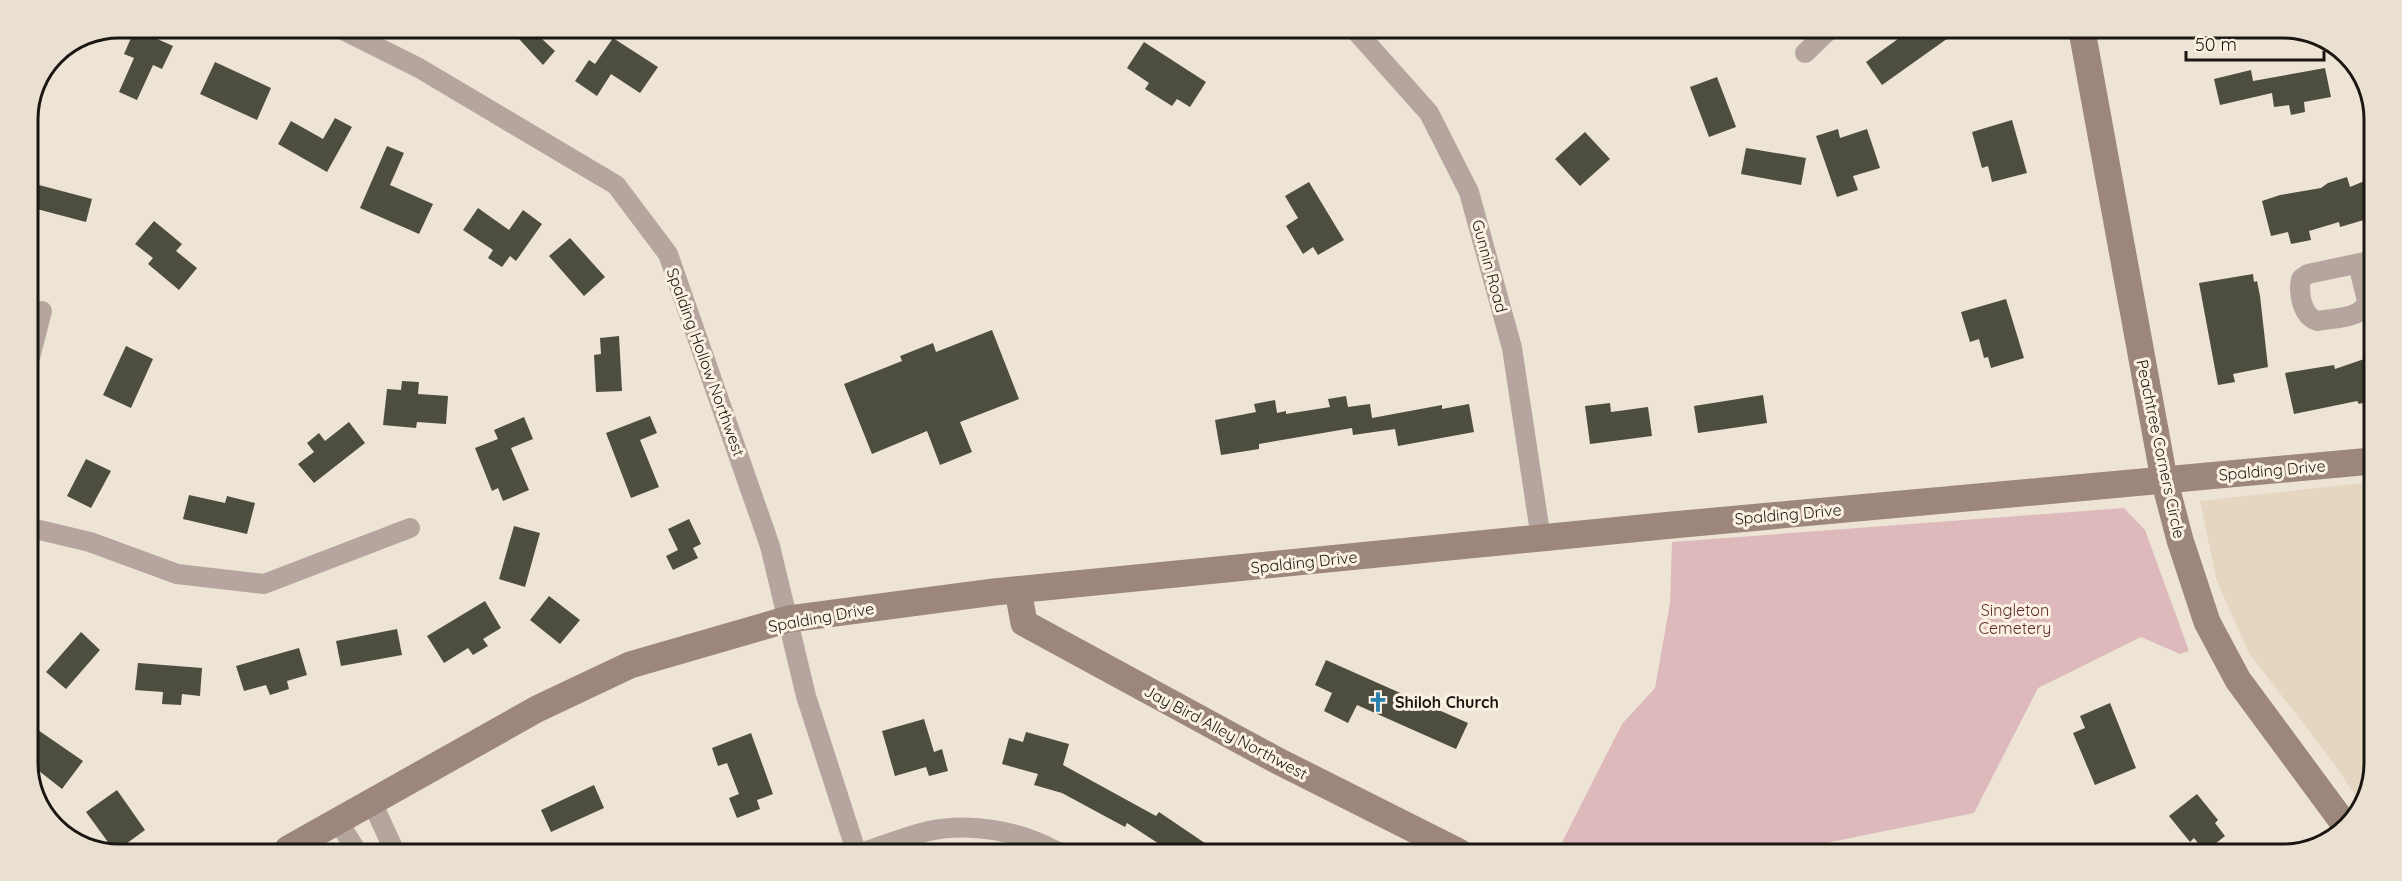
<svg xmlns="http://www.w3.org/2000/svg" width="2402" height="881" viewBox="0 0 2402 881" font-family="Quicksand,sans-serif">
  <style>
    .built { fill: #e5d6c2 }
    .green { fill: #deb9bb }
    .building { fill: #4d4d40 }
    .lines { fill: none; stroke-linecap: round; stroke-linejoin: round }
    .street { stroke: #b5a59e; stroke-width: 20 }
    .secondary { stroke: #9d867c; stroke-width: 27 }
    .labels { text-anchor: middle; stroke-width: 6; stroke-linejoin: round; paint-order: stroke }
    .street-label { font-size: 16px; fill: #1a1712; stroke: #fbf1e2 }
    .park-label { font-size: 16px; fill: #5f2b32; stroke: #fbf1e2 }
    .poi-label { font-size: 16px; font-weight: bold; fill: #1a1712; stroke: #fbf1e2; text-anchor: start }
    .rim { fill: none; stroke: #1a1712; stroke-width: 3 }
  </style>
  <rect width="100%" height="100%" fill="#ede4d5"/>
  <!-- built -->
  <polygon class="built" points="2372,482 2370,792 2361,804 2335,765 2249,653 2217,582 2200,501"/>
  <!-- green -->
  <polygon class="green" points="2124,508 2145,530 2189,651 2180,654 2141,637 2038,688 1974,813 1816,845 1811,853 1557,852 1622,724 1655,688 1670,603 1672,542"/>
  <!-- building -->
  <g class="building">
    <polygon points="509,28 553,28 542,39 555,51 543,65"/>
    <polygon points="135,29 173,46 162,69 153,65 137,100 119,92 134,58 124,54"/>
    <polygon points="1909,31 1958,31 1882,85 1866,62"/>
    <polygon points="613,38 658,67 640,93 611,74 597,96 575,81 589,60 595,64"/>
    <polygon points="1144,42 1206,82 1190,107 1177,99 1172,106 1145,89 1149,83 1127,68"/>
    <polygon points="215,62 271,88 257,120 200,94"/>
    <polygon points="2325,68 2331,97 2304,102 2305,112 2291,115 2289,105 2274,107 2272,93 2220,105 2214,79 2251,70 2253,81"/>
    <polygon points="1717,77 1736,127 1709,137 1690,87"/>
    <polygon points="335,118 352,127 327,172 278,144 291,121 323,139"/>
    <polygon points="2012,120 2027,173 1992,182 1988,166 1982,168 1972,132"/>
    <polygon points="1838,129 1840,138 1867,129 1880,168 1853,176 1858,190 1837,197 1816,136"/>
    <polygon points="1585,132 1610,159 1580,186 1555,159"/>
    <polygon points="387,146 404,153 390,185 433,204 419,234 360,208"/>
    <polygon points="1746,148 1806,158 1801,185 1741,174"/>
    <polygon points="2347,177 2350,187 2374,177 2374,217 2340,227 2339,222 2309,231 2311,240 2291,244 2288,232 2271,236 2262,201 2280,195 2321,188 2328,183"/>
    <polygon points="1309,182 1344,240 1318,255 1313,247 1303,254 1286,226 1298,218 1285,196"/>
    <polygon points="39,185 92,199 86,222 33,208"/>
    <polygon points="478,208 509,230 523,210 542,224 516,261 510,256 502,267 488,258 493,250 463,230"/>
    <polygon points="154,221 182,244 176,251 197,268 179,290 148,264 153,258 135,244"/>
    <polygon points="570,238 605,277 584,296 549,256"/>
    <polygon points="2253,274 2254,282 2257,281 2260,296 2268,367 2233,374 2235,382 2218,385 2199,283"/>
    <polygon points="2006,299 2024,358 1991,368 1988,357 1984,358 1979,339 1970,342 1961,312"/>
    <polygon points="992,330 1019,399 960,422 972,452 940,465 927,431 872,454 844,384 902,361 900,356 933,343 936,352"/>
    <polygon points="619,336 622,391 596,392 594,355 601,354 600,338"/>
    <polygon points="126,346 153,359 131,408 103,395"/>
    <polygon points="2373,356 2373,400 2359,404 2357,401 2294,414 2285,373 2334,365 2335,369"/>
    <polygon points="402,381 419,382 418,394 448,396 446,424 417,422 416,428 383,425 387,389 401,390"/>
    <polygon points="1763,395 1767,423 1698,433 1694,406"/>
    <polygon points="1346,396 1348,407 1370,404 1372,418 1442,405 1442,409 1469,404 1474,432 1398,446 1395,429 1353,435 1352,428 1259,444 1259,449 1221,455 1215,420 1256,412 1254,404 1275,400 1277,413 1286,411 1286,414 1330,407 1328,399"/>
    <polygon points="1610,403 1611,412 1648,407 1652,436 1590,444 1585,406"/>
    <polygon points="650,416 657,433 640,440 659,487 631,498 606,433"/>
    <polygon points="524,417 533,439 511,448 529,490 503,501 498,488 492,491 475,448 498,439 494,430"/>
    <polygon points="349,422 365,443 314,483 298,464 314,452 307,443 319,433 325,441"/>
    <polygon points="86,459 111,471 91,508 67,496"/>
    <polygon points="189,495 225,503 227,496 255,503 247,534 183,519"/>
    <polygon points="689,519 701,544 693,548 698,558 673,570 666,556 678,550 668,529"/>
    <polygon points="514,526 540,533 525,587 499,579"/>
    <polygon points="549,596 580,620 560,644 530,620"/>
    <polygon points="485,601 501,628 483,639 488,646 473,655 468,648 444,663 427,636"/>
    <polygon points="397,629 402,655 341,666 336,641"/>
    <polygon points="81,632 100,650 66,689 46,672"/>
    <polygon points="299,648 307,675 287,681 289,689 270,695 266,685 244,691 236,666"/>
    <polygon points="1326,660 1468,723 1456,749 1357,705 1348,723 1324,711 1332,693 1315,685"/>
    <polygon points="138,663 202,668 200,696 182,694 181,705 162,704 163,692 135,690"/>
    <polygon points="2110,703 2136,768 2095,785 2073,733 2085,728 2080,716"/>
    <polygon points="924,719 934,752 942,749 948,771 929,776 926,767 895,776 882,731"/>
    <polygon points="38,730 83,761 62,789 39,771 35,776 28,770 27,745"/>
    <polygon points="1026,732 1069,744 1063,765 1156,816 1159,812 1218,852 1170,851 1127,823 1125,827 1062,793 1034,785 1038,774 1002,764 1009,738 1023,742"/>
    <polygon points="751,733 773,794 757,800 760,809 737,818 729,798 739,794 727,763 718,766 712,748"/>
    <polygon points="594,785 604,808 551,832 541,810"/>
    <polygon points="117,790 145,830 119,849 113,849 86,812"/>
    <polygon points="2197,794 2218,820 2215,823 2225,836 2205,852 2194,838 2190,842 2169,816"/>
  </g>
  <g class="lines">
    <!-- street -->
    <g class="street">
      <polyline points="337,27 419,68 616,185 668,254 770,546 806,696 856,851"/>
      <polyline points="1355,30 1429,113 1469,192 1512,348 1541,539"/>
      <polyline points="1805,53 1828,31"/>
      <path d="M2358,264L2367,301C2363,319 2333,318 2318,321C2302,317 2298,293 2301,279L2308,274L2374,260"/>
      <polyline points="27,369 42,311"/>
      <polyline points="27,527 90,542 177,574 264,584 410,528"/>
      <polyline points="372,802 394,850"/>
      <polyline points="338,821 356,850"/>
      <path d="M867,851C887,844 908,836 929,831C971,822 1019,831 1056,851"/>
    </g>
    <!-- secondary -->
    <g class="secondary">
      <polyline points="2082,31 2164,479 2180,540 2207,622 2238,680 2345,825"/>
      <polyline points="1018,590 1024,623 1278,761 1459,852"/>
      <polyline points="288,849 537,709 630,665 789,619 994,592 1672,525 2372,461"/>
    </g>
  </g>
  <!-- icons -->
  <defs>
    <g id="church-bare" transform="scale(1.62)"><path d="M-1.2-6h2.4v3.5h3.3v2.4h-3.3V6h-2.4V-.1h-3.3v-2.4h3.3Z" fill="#2980af" stroke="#fbf1e2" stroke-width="2.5" paint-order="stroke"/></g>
  </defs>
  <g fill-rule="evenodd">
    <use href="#church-bare" x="1378" y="702"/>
  </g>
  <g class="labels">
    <!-- street labels -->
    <g class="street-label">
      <text transform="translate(1490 266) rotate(75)" y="6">Gunnin Road</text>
      <text transform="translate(706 362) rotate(70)" y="6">Spalding Hollow Northwest</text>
      <text transform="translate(2161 449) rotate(78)" y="6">Peachtree Corners Circle</text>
      <text transform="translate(2272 470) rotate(-5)" y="6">Spalding Drive</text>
      <text transform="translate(1788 514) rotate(-5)" y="6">Spalding Drive</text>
      <text transform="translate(1304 562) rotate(-6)" y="6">Spalding Drive</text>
      <text transform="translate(821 617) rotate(-10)" y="6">Spalding Drive</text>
      <text transform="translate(1226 732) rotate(28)" y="6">Jay Bird Alley Northwest</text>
    </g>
    <!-- park labels -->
    <g class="park-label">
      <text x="2015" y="616">Singleton<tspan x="2015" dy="18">Cemetery</tspan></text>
    </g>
    <!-- poi labels -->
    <g class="poi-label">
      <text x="1395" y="708">Shiloh Church</text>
    </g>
  </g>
  <!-- crop -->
  <path d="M0 0H2402V881H0ZM119 38H2283A81 81 0 0 1 2364 119V763A81 81 0 0 1 2283 844H119A81 81 0 0 1 38 763V119A81 81 0 0 1 119 38Z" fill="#e9e0d1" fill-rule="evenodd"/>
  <path class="rim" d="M119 38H2283A81 81 0 0 1 2364 119V763A81 81 0 0 1 2283 844H119A81 81 0 0 1 38 763V119A81 81 0 0 1 119 38Z"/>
  <!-- scale -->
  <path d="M2186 51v9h138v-9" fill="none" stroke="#1a1712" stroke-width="3"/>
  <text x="2195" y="51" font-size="18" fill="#1a1712" stroke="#fbf1e2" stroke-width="4.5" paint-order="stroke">50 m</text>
</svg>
